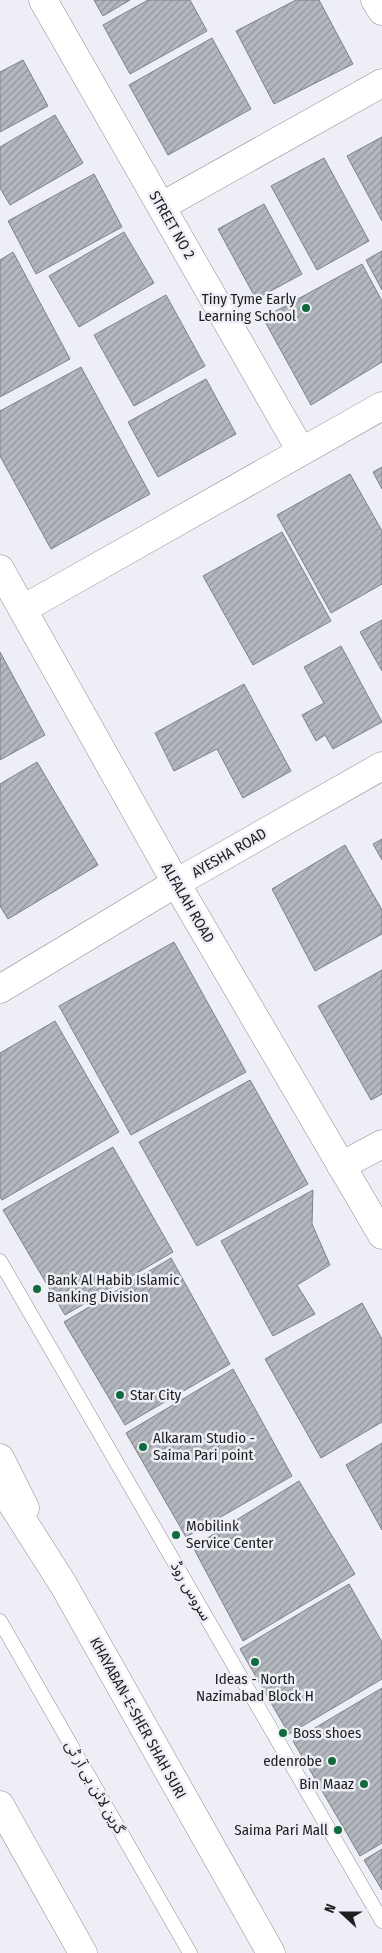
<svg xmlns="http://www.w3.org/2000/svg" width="382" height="1953" viewBox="0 0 382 1953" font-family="'Fira Sans Condensed','Noto Sans Arabic',sans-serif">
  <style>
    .building { fill: url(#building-hatch); stroke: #7e8288 }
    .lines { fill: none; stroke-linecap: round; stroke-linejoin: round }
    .service-casing { stroke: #8d8e94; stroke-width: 15 }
    .minor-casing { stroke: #8d8e94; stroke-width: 29 }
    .tertiary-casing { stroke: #8d8e94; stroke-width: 29 }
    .secondary-casing { stroke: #8d8e94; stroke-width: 29 }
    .primary-casing { stroke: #8d8e94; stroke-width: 29 }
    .service { stroke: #fff; stroke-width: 14 }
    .minor { stroke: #fff; stroke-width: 28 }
    .tertiary { stroke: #fff; stroke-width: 28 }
    .secondary { stroke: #fff; stroke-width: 28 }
    .primary { stroke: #fff; stroke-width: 28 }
    .poi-dot { fill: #106a3d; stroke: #eeeff6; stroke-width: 2 }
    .labels { text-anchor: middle; stroke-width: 5; stroke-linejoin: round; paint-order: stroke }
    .street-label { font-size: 15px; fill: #1d1e20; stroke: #eeeff6 }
    .poi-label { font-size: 15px; fill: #1d1e20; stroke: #eeeff6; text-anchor: start }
  </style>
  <defs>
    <pattern id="building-hatch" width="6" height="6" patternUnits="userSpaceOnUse" patternTransform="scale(1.25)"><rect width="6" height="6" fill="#b3b8be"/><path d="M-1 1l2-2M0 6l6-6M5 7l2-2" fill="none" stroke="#91959a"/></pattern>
  </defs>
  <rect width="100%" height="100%" fill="#eeeff6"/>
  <!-- building -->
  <g class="building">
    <polygon points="94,0 130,0 103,16"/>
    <polygon points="148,0 190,0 207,31 130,74 103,25"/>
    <polygon points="296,0 319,0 353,64 274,104 236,31"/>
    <polygon points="212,38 251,109 168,155 129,85"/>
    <polygon points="23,60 48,106 0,132 0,72"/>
    <polygon points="55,115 83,163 10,205 0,188 0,147"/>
    <polygon points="382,137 382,221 347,156"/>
    <polygon points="324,158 369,241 317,270 271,186"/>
    <polygon points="94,174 122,227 36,274 8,221"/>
    <polygon points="264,204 302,274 256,299 218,229"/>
    <polygon points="124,232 154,283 79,327 49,276"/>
    <polygon points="382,251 382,290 366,260"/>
    <polygon points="13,252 70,359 0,397 0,260"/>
    <polygon points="362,264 382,301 382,362 311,405 263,318"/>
    <polygon points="166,295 205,366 134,406 94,335"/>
    <polygon points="81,367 150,494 51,549 0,456 0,411"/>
    <polygon points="206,379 236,434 158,477 128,422"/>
    <polygon points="382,467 382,489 373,472"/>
    <polygon points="350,474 382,531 382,584 331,613 277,515"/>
    <polygon points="282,532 331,621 253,665 203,576"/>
    <polygon points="382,620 382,671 360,632"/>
    <polygon points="341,646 382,722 333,749 325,735 316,741 302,715 324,703 304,667"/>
    <polygon points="0,652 45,735 0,760"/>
    <polygon points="244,684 291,771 243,798 217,749 174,771 155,733"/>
    <polygon points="37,762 98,865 8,919 0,906 0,784"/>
    <polygon points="382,839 382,860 373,844"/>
    <polygon points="345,845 382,910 382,934 315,971 272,889"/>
    <polygon points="174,942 246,1072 131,1135 59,1006"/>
    <polygon points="382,970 382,1094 371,1100 318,1006"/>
    <polygon points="55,1021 119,1132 2,1200 0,1197 0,1053"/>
    <polygon points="250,1080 308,1184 197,1246 139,1142"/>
    <polygon points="113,1147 173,1252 65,1315 3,1210"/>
    <polygon points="313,1190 312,1224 330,1265 297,1285 315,1314 273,1336 221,1241"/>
    <polygon points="171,1258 230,1364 125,1425 64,1322"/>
    <polygon points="362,1303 382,1339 382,1422 321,1458 265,1359"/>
    <polygon points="233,1369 292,1476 186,1537 126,1433"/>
    <polygon points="382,1443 382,1530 346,1465"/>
    <polygon points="299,1481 355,1574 243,1641 193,1547"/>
    <polygon points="349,1584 382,1642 382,1679 289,1734 240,1649"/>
    <polygon points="382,1688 382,1843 360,1856 293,1741"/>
    <polygon points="382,1849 382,1890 364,1860"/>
  </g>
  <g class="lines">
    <!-- service casing -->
    <g class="service-casing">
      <g id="service">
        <polyline points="0,1261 382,1921"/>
        <polyline points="0,1621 190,1953"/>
      </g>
    </g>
    <!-- minor casing -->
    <g class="minor-casing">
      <g id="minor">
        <polyline points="43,0 301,451"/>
        <polyline points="375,0 382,11"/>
        <polyline points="162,206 382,83"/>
        <polyline points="23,609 382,406"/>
        <polyline points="0,989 176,883 382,766"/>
        <polyline points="341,1166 382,1144"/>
      </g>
    </g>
    <!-- tertiary casing -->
    <g class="tertiary-casing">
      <polyline id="tertiary" points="0,569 176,883 382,1235"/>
    </g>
    <!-- secondary casing -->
    <g class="secondary-casing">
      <polyline id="secondary" points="0,1458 25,1508"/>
    </g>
    <!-- primary casing -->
    <g class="primary-casing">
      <g id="primary">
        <polyline points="0,1485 63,1584 271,1953"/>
        <polyline points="0,1805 83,1953"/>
      </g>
    </g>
    <!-- service -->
    <use href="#service" class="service"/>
    <!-- minor -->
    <use href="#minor" class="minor"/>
    <!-- tertiary -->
    <use href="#tertiary" class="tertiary"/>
    <!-- secondary -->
    <use href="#secondary" class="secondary"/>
    <!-- primary -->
    <use href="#primary" class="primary"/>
  </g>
  <!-- markers -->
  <g class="poi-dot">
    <circle cx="306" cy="308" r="5"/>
    <circle cx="37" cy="1289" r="5"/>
    <circle cx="120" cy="1395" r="5"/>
    <circle cx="143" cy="1447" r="5"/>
    <circle cx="176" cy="1535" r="5"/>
    <circle cx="255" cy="1662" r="5"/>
    <circle cx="283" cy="1733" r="5"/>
    <circle cx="332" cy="1761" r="5"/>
    <circle cx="364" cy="1784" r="5"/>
    <circle cx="338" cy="1830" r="5"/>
  </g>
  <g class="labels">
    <!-- street labels -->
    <g class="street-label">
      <text transform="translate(172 225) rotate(60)" y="5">STREET NO 2</text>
      <text transform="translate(229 853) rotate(-30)" y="5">AYESHA ROAD</text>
      <text transform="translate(188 903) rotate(60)" y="5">ALFALAH ROAD</text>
      <text transform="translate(191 1591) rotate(60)" y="5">سروس روڈ</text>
      <text transform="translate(138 1718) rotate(61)" y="5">KHAYABAN-E-SHER SHAH SURI</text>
      <text transform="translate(95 1787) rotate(60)" y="5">گرین لائن بی آر ٹی</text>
    </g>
    <!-- poi labels -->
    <g class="poi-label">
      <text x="296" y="304" text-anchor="end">Tiny Tyme Early<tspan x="296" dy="17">Learning School</tspan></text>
      <text x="47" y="1285">Bank Al Habib Islamic<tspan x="47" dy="17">Banking Division</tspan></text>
      <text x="130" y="1400">Star City</text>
      <text x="153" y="1443">Alkaram Studio -<tspan x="153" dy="17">Saima Pari point</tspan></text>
      <text x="186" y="1531">Mobilink<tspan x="186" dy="17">Service Center</tspan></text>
      <text x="255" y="1684" text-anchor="middle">Ideas - North<tspan x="255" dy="17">Nazimabad Block H</tspan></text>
      <text x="293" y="1738">Boss shoes</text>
      <text x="322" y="1766" text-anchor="end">edenrobe</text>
      <text x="354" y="1789" text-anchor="end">Bin Maaz</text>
      <text x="328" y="1835" text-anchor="end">Saima Pari Mall</text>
    </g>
  </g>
  <!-- north arrow -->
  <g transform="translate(342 1913) rotate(291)" stroke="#eeeff6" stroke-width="4" paint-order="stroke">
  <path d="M0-4L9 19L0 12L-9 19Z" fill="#1d1e20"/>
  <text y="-8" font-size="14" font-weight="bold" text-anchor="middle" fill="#1d1e20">N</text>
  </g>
</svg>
